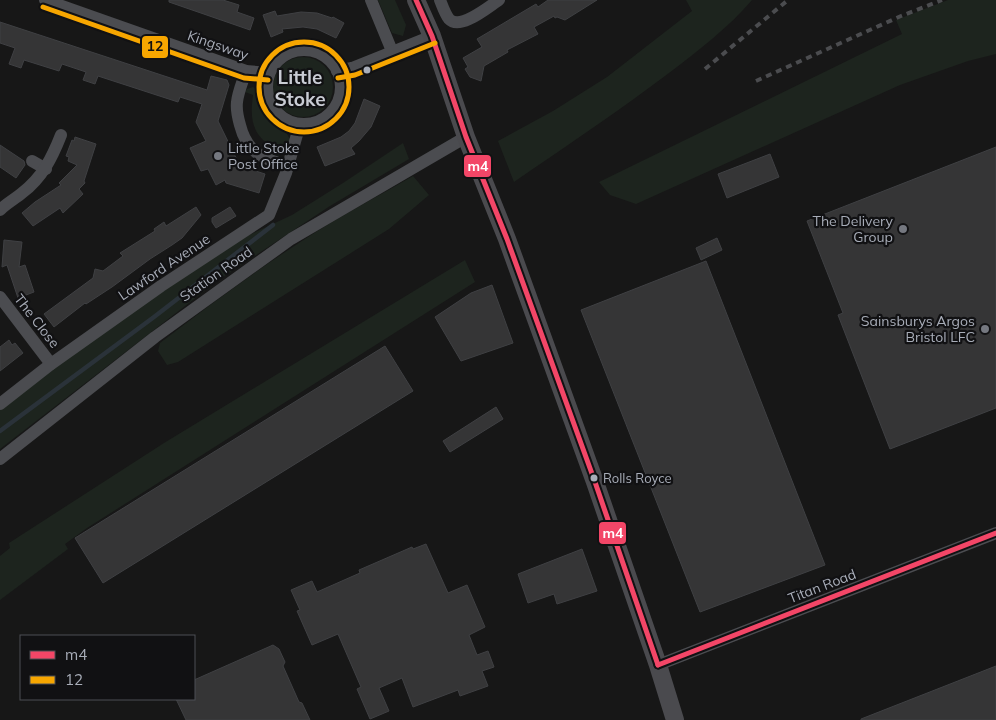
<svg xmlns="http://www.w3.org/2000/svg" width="996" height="720" viewBox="0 0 996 720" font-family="Mulish,sans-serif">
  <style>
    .green { fill: #1d241e }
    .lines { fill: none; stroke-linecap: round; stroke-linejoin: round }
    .stream { stroke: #2a3239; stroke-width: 4.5 }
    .building { fill: #353536; stroke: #3f4043 }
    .minor { stroke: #4b4c50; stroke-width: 12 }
    .secondary { stroke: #4a4a4e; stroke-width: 18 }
    .rail { stroke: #4b4c4f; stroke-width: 4; stroke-dasharray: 6 5; stroke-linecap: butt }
    .bus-1-casing { stroke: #111113; stroke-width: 9 }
    .bus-2-casing { stroke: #111113; stroke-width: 9 }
    .bus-1 { stroke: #f34667; stroke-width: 5 }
    .bus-2 { stroke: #f7a600; stroke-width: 5 }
    .bus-dot { fill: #a8adb8; stroke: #111113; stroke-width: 2 }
    .poi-dot { fill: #757880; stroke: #111113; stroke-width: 2 }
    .labels { text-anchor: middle; stroke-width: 4.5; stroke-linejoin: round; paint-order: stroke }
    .bus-label { font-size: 13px; fill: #a8adb8; stroke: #111113; text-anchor: start }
    .street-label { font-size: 14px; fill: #a8adb8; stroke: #111113 }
    .poi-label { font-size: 14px; fill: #a8adb8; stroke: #111113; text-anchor: end }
    .district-label { font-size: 19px; font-weight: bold; fill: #c9ccd4; stroke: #111113 }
    .line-badge { stroke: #111113; stroke-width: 2 }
    .badge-label { font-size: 14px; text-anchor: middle; font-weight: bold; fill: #fff }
    .pale-badge-label { font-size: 14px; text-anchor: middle; font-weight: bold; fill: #111 }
  </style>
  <rect width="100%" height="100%" fill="#171717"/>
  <!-- green -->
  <g class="green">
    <polygon points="378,0 395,0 406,25 403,36 392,33"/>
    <path d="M686,0H752C728,28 698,51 669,73C619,111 566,146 514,182L498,141L553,111L607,77L692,11Z"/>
    <polygon points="948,0 996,0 996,54 968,61 900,85 636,204 610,195 599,182 902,34 896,20"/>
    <circle cx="303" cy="87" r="30"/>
    <path d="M253,87L256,89C260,96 260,104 264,111C270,122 301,135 286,151C282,155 277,156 272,156V147C251,133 250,118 253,95L245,92L247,89Z"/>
    <polygon points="403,143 409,159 330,206 220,279 0,449 0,407 165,287 249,235 292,215 343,183"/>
    <path d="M413,176L429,195L389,229L178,362L167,365L158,351L160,343C207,307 255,271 305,239C340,216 377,197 413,176Z"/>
    <polygon points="465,260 475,282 87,528 65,544 68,549 0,600 0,556 10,548 9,543 164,443"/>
  </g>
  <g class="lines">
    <!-- stream -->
    <polyline class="stream" points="0,431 154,317 273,225"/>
  </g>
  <!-- building -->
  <g class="building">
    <polygon points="169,0 223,0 239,5 237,12 254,18 250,30 169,2"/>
    <polygon points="548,0 597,0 565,20 557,17 555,18 554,16 534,27 538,34 507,50 508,52 484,66 481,81 470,77 465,69 468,67 463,58 482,47 477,39 536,4 538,7"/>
    <polygon points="275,11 277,16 301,12 317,13 332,18 333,17 344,23 336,38 317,29 303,27 282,29 283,32 271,37 263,15"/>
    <polygon points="0,22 207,90 211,76 227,80 229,85 218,121 240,166 265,174 259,193 226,183 225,180 216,185 208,169 201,171 190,148 206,141 196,122 202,104 180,97 178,102 98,76 95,84 83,80 86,72 62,64 59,71 24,60 21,68 9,64 15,48 0,43"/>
    <polygon points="364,99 380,106 371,127 359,141 351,148 355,154 325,166 317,147 341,137 349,131 355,123"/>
    <polygon points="75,137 96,144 84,181 85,183 79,189 83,194 63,213 60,208 33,226 22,213 35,202 61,185 59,183 77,165 68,161 69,157 66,156 72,140 74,141"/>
    <polygon points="0,145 24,161 25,165 16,178 0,167"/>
    <polygon points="996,147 996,408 890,449 838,315 843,313 807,221"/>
    <polygon points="770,154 779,177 727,198 718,174"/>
    <polygon points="196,207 201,215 182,238 172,245 150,259 112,287 86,304 85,303 54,327 44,314 93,278 95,269 103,271 123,256 120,253 155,231 154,229 164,222 166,226"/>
    <polygon points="230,207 236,216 216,228 212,222 212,218"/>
    <polygon points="717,238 722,250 701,260 696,248"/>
    <polygon points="4,240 22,242 19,267 25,265 34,292 18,298 7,265 2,267"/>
    <polygon points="706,261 825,565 700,612 581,310"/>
    <polygon points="492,285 513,343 461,361 435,317 471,293"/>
    <polygon points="9,340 12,345 15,343 23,353 0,371 0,347"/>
    <polygon points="385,346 413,391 103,583 75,538"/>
    <polygon points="496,407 503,419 450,452 443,441"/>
    <polygon points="426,544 448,593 467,585 485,627 469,635 477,655 488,651 494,667 482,671 488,686 460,696 458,690 413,707 402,678 379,688 389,711 370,719 357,689 361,687 338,634 312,645 297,611 300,610 291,590 312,581 317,592 360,573 359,570 412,547 413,549"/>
    <polygon points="582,549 597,591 557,604 554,594 528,603 518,574"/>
    <polygon points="273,645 279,649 285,662 283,666 299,702 302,703 310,720 186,720 176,699 194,699 194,680"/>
    <polygon points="996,666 996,720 861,720 861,719"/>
  </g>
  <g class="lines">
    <!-- minor -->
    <g class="minor">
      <polyline points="45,0 246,71 269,73"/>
      <polyline points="371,0 392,51"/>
      <path d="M440,0C442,5 445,14 449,19C460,31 488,7 499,0"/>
      <circle cx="304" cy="87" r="37"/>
      <path d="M246,71C243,81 238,92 237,102C236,110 238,118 240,125C247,153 263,159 288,166"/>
      <polyline points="337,71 352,68 432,36"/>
      <polyline points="32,161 46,169"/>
      <path d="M0,210C7,203 15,199 22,193C42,178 52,158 61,135"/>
      <polyline points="0,297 51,364"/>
      <polyline points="0,404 51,364 161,286 269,215 286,173 300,124"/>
      <polyline points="0,459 155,337 291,239 466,137"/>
      <polyline points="658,665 996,533"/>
    </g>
    <!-- secondary -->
    <polyline class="secondary" points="416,0 432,36 466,137 507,239 595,482 658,665 675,720"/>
    <!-- rail -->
    <g class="rail">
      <polyline points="705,69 788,0"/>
      <polyline points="756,81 901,16 942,0"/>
    </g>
    <!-- bus-1 casing -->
    <g class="bus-1-casing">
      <g id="bus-1">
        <polyline points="416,0 432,36 466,137 507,239 595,482 658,665"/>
        <polyline points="658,665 996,533"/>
      </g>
    </g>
    <!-- bus-2 casing -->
    <g class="bus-2-casing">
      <g id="bus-2">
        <polyline points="43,7 244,78 268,80"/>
        <circle cx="304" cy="87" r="45"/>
        <polyline points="338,78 355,75 435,43"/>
      </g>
    </g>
    <!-- bus-1 -->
    <use href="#bus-1" class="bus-1"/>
    <!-- bus-2 -->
    <use href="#bus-2" class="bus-2"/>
  </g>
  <!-- markers -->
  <g class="bus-dot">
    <circle cx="367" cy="70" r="4.5"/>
    <circle cx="594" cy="478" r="4.5"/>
  </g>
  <g class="poi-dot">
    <circle cx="218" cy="156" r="5"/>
    <circle cx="903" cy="229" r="5"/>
    <circle cx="985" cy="329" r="5"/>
  </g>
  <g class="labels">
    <!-- bus labels -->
    <g class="bus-label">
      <text x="603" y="483">Rolls Royce</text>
    </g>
    <!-- street labels -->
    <g class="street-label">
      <text transform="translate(218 45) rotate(19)" y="5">Kingsway</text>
      <text transform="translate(164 267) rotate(-34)" y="5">Lawford Avenue</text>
      <text transform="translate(216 274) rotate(-35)" y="5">Station Road</text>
      <text transform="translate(37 321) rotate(52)" y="5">The Close</text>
      <text transform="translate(822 586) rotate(-21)" y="5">Titan Road</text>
    </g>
    <!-- poi labels -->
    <g class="poi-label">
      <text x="228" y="153" text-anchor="start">Little Stoke<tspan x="228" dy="16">Post Office</tspan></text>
      <text x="893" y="226">The Delivery<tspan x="893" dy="16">Group</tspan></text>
      <text x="975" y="326">Sainsburys Argos<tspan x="975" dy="16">Bristol LFC</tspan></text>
    </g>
    <!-- district labels -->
    <g class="district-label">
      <text x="300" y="84">Little<tspan x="300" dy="22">Stoke</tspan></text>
    </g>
  </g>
  <g class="line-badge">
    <rect x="141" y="35" width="28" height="24" rx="5" fill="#f7a600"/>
    <rect x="463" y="154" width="29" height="24" rx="5" fill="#f34667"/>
    <rect x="598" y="521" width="29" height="24" rx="5" fill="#f34667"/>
  </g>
  <g class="badge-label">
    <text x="478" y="171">m4</text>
    <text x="613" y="538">m4</text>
  </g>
  <g class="pale-badge-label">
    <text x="155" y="51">12</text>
  </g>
  <!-- legend -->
  <rect x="20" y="635" width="175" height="65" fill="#111113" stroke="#4d4f55"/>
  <rect x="30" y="651" width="25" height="8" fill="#f34667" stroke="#4d4f55"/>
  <text x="65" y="660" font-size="15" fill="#a8adb8">m4</text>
  <rect x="30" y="676" width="25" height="8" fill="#f7a600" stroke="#4d4f55"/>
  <text x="65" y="685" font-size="15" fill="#a8adb8">12</text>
</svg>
